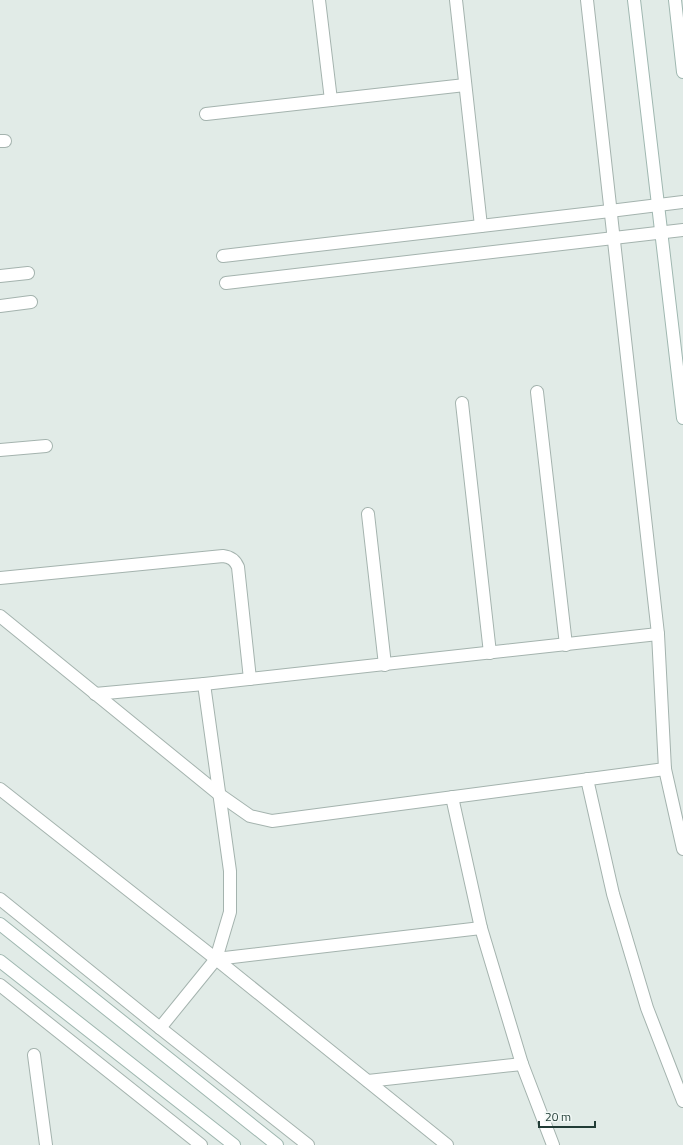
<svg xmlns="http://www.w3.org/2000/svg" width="683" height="1145" viewBox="0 0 683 1145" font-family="'Titillium Web',sans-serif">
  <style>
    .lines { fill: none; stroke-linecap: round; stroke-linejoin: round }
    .street-casing { stroke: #a4b3ae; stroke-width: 14 }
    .secondary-casing { stroke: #9fb7b0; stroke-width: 14 }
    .street { stroke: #fff; stroke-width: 12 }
    .secondary { stroke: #fff; stroke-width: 12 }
  </style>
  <rect width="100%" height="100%" fill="#e1ebe7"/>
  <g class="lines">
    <!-- street casing -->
    <g class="street-casing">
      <g id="street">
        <polyline points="319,0 331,100"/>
        <polyline points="456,0 481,226"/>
        <polyline points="587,0 658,634 665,769 683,849"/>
        <polyline points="206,114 465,85"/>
        <polyline points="0,141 5,141"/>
        <polyline points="223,256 610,211 683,202"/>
        <polyline points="0,276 28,273"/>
        <polyline points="226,283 683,230"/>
        <polyline points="0,306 31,302"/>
        <polyline points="537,392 566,645"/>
        <polyline points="462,403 490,653"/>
        <polyline points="0,450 46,446"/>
        <polyline points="368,514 385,665"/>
        <path d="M0,578L223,556C231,557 235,560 238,567L250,679"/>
        <polyline points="0,616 220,795 250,816 272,821 665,769"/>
        <polyline points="95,694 204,684 658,634"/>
        <polyline points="587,779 613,894 647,1008 683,1101"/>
        <polyline points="0,789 216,959 447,1145"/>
        <polyline points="452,797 481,928 522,1064 553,1145"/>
        <polyline points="0,899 160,1028 308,1145"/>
        <polyline points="216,959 481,928"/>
        <polyline points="0,985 201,1145"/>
        <polyline points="160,1028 216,959 230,912 230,871 204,684"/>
        <polyline points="34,1055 46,1145"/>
        <polyline points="368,1081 522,1064"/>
      </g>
    </g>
    <!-- secondary casing -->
    <g class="secondary-casing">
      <g id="secondary">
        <polyline points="634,0 683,418"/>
        <polyline points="675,0 683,72"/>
        <polyline points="0,924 277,1145"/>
        <polyline points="0,961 234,1145"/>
      </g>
    </g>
    <!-- street -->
    <use href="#street" class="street"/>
    <!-- secondary -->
    <use href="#secondary" class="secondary"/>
  </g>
  <!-- scale -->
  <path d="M539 1121v6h56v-6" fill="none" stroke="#213c36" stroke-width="2"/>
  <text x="545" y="1121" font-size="12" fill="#213c36" stroke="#f1f8f5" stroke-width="3" paint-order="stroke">20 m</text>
</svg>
